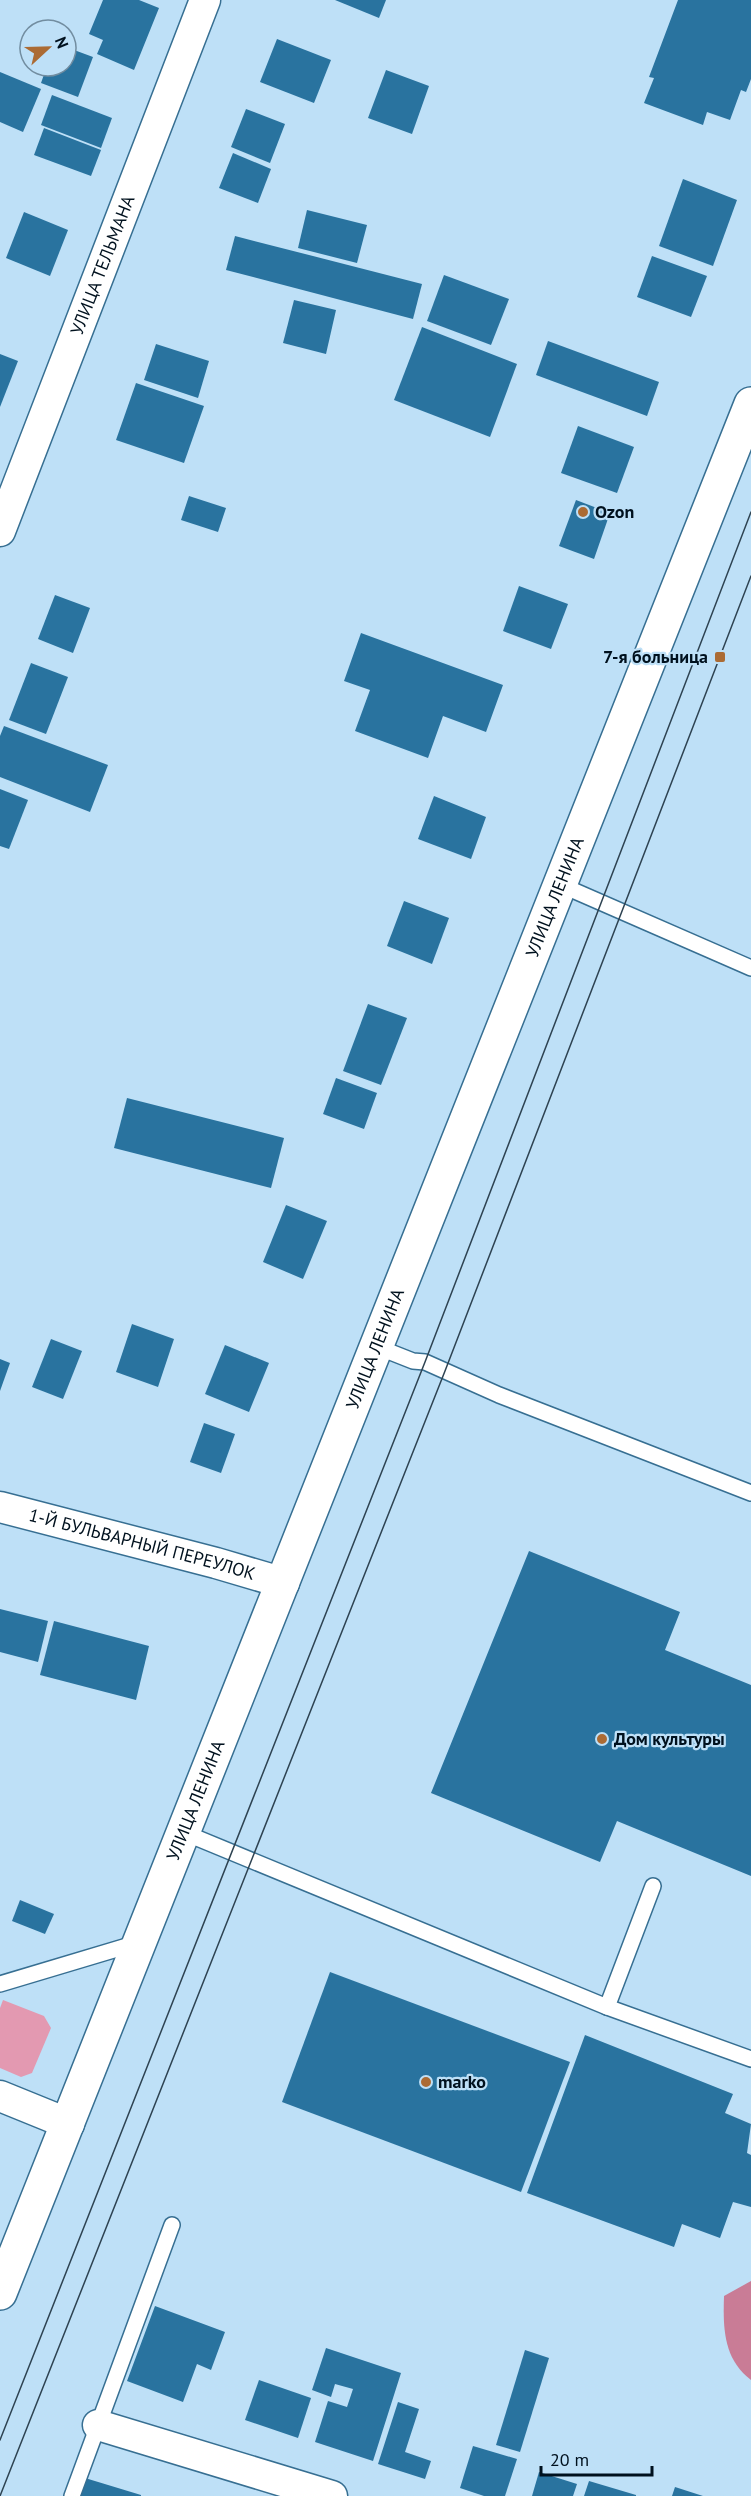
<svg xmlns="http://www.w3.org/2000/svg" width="751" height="2496" viewBox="0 0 751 2496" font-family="'PT Sans',sans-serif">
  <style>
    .green { fill: #e399b1 }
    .forest { fill: #c97c96 }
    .building { fill: #29739f }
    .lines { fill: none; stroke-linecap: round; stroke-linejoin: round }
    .lane-casing { stroke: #376f92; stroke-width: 18 }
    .street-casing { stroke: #376f92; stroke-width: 33 }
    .secondary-casing { stroke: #376f92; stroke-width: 36 }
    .lane { stroke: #fff; stroke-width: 15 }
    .street { stroke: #fff; stroke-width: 30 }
    .secondary { stroke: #fff; stroke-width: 33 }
    .tram { stroke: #2e4352; stroke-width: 1.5 }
    .poi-dot { fill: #ab6b34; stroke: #bee0f7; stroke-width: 2 }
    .labels { text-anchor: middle; stroke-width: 4.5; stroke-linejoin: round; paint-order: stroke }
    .street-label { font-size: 18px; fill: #00111e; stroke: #bee0f7 }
    .poi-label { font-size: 18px; font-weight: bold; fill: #00111e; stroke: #bee0f7; text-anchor: start }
  </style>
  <rect width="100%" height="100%" fill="#bee0f7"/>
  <!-- green -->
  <polygon class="green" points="3,2000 44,2016 51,2028 32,2073 21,2077 0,2068 0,2008"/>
  <!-- forest -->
  <path class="forest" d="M751,2281V2380C723,2359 723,2327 724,2296Z"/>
  <!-- building -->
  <g class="building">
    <polygon points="103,0 139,0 159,8 134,70 97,54 103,40 89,34"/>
    <polygon points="335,0 386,0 379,18"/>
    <polygon points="678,0 751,0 751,79 746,92 741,90 730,120 707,112 703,125 644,103 654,78 649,77"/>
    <polygon points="277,39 331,60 314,103 260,82"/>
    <polygon points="66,47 93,57 78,97 41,83 47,66 66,66"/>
    <polygon points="386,70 429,86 412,134 368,118"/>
    <polygon points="0,72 41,89 23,132 0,122"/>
    <polygon points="52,95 112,118 101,148 41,125"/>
    <polygon points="246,109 285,124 270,163 231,147"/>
    <polygon points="44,128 101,150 91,176 34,155"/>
    <polygon points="233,153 271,169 258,203 219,188"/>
    <polygon points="683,179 737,200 713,266 659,246"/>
    <polygon points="307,210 367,225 357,263 298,248"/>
    <polygon points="24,212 68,230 50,276 6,258"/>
    <polygon points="235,236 422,284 413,319 226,270"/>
    <polygon points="652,256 707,276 691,317 637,297"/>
    <polygon points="444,275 509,299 491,345 427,321"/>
    <polygon points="294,300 336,310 326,354 283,343"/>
    <polygon points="422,327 517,364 490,437 394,400"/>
    <polygon points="548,341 659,382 647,416 536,375"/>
    <polygon points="156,344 209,361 198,398 144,380"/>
    <polygon points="0,354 18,361 0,407"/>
    <polygon points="136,383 204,406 184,463 116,440"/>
    <polygon points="578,426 634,447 617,493 561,473"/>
    <polygon points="189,496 226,508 218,532 181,520"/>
    <polygon points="576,500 610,513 594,559 559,546"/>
    <polygon points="519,586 568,604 551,649 503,631"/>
    <polygon points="55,595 90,608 73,653 38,639"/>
    <polygon points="361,633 503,685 486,732 443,716 428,758 355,731 370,690 344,681"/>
    <polygon points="31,663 68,677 46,734 9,720"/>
    <polygon points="4,726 108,765 90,812 0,777 0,736"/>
    <polygon points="0,789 28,800 9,849 0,846"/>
    <polygon points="434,796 486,817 471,859 418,839"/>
    <polygon points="404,901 449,918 432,964 387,946"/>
    <polygon points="368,1004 407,1018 381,1085 343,1071"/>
    <polygon points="336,1078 377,1093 364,1129 323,1114"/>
    <polygon points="127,1098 284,1138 271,1188 114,1148"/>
    <polygon points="286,1205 327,1221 303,1279 263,1262"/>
    <polygon points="132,1324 174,1339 158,1387 116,1372"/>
    <polygon points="51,1339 82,1351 63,1399 32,1387"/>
    <polygon points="225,1345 269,1363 249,1412 205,1394"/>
    <polygon points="0,1359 10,1363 0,1391"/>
    <polygon points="204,1423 235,1434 221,1473 190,1462"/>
    <polygon points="529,1551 680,1612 665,1650 751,1685 751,1876 617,1821 600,1862 431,1793"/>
    <polygon points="0,1609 48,1621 38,1662 0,1652"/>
    <polygon points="54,1621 149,1646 136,1700 40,1675"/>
    <polygon points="20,1900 54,1914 45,1934 12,1921"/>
    <polygon points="330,1972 570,2062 521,2192 282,2102"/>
    <polygon points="585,2035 733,2094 725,2113 751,2124 747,2153 751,2155 751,2207 733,2202 720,2238 682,2224 674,2247 527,2193"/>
    <polygon points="155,2306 225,2332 211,2370 197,2364 183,2402 127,2381"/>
    <polygon points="326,2348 401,2373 373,2461 315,2442 328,2401 347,2407 353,2389 335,2384 331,2397 312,2390"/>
    <polygon points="525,2350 549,2358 520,2452 496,2445"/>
    <polygon points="259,2380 311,2398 298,2438 245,2420"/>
    <polygon points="398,2402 419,2409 405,2452 431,2461 425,2479 378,2464"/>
    <polygon points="473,2446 517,2459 505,2496 484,2496 460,2488"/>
    <polygon points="539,2472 577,2484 573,2496 532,2496"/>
    <polygon points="85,2478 141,2495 141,2496 80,2496"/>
    <polygon points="589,2481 636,2495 636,2496 584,2496"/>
    <polygon points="675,2487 703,2496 672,2496"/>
  </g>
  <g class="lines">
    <!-- lane casing -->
    <g class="lane-casing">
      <g id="lane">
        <polyline points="561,885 751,968"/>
        <polyline points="375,1346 413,1361 425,1362 499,1395 751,1493"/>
        <polyline points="185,1833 607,2007 751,2059"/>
        <polyline points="0,1984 137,1943"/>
        <polyline points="607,2007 653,1886"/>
        <polyline points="72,2496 172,2225"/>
      </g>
    </g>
    <!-- street casing -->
    <g class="street-casing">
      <g id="street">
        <path id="s1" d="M0,531L205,0"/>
        <path id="s2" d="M0,1507L216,1563L284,1583"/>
        <polyline points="0,2096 69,2124"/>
        <polyline points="98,2425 332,2496"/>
      </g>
    </g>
    <!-- secondary casing -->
    <g class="secondary-casing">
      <g id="secondary">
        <path id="s3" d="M0,2293L751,404"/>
      </g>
    </g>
    <!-- lane -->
    <use href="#lane" class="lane"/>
    <!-- street -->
    <use href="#street" class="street"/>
    <!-- secondary -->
    <use href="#secondary" class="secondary"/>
    <!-- tram -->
    <g class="tram">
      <polyline points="0,2440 425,1362 751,512"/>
      <polyline points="0,2496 445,1371 751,576"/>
    </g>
  </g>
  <!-- markers -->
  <g class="poi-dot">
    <circle cx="583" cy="512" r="6"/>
    <rect x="714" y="651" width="12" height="12" rx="3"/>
    <circle cx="602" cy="1739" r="6"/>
    <circle cx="426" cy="2082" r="6"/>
  </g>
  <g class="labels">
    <!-- street labels -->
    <g class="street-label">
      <text dy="6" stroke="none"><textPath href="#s1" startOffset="285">УЛИЦА ТЕЛЬМАНА</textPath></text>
      <text dy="6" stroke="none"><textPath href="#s3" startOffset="1502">УЛИЦА ЛЕНИНА</textPath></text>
      <text dy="6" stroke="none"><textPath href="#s3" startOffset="1016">УЛИЦА ЛЕНИНА</textPath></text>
      <text dy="6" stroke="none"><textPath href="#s2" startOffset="147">1-Й БУЛЬВАРНЫЙ ПЕРЕУЛОК</textPath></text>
      <text dy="6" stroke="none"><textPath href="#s3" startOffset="530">УЛИЦА ЛЕНИНА</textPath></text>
    </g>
    <!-- poi labels -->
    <g class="poi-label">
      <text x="595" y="518">Ozon</text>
      <text x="708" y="663" text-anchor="end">7-я больница</text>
      <text x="614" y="1745">Дом культуры</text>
      <text x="438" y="2088">marko</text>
    </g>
  </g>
  <!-- north arrow -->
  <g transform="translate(48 48) rotate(68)"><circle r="28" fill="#bee0f7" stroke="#728da0" stroke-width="1.5"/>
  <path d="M0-4.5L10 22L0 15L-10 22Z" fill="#ab6b34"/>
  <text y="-9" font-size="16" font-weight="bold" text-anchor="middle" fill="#00111e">N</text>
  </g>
  <!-- scale -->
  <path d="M541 2466v9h111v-9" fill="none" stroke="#00111e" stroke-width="3"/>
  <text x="550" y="2466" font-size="18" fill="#00111e" stroke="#bee0f7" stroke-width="4.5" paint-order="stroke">20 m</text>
</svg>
